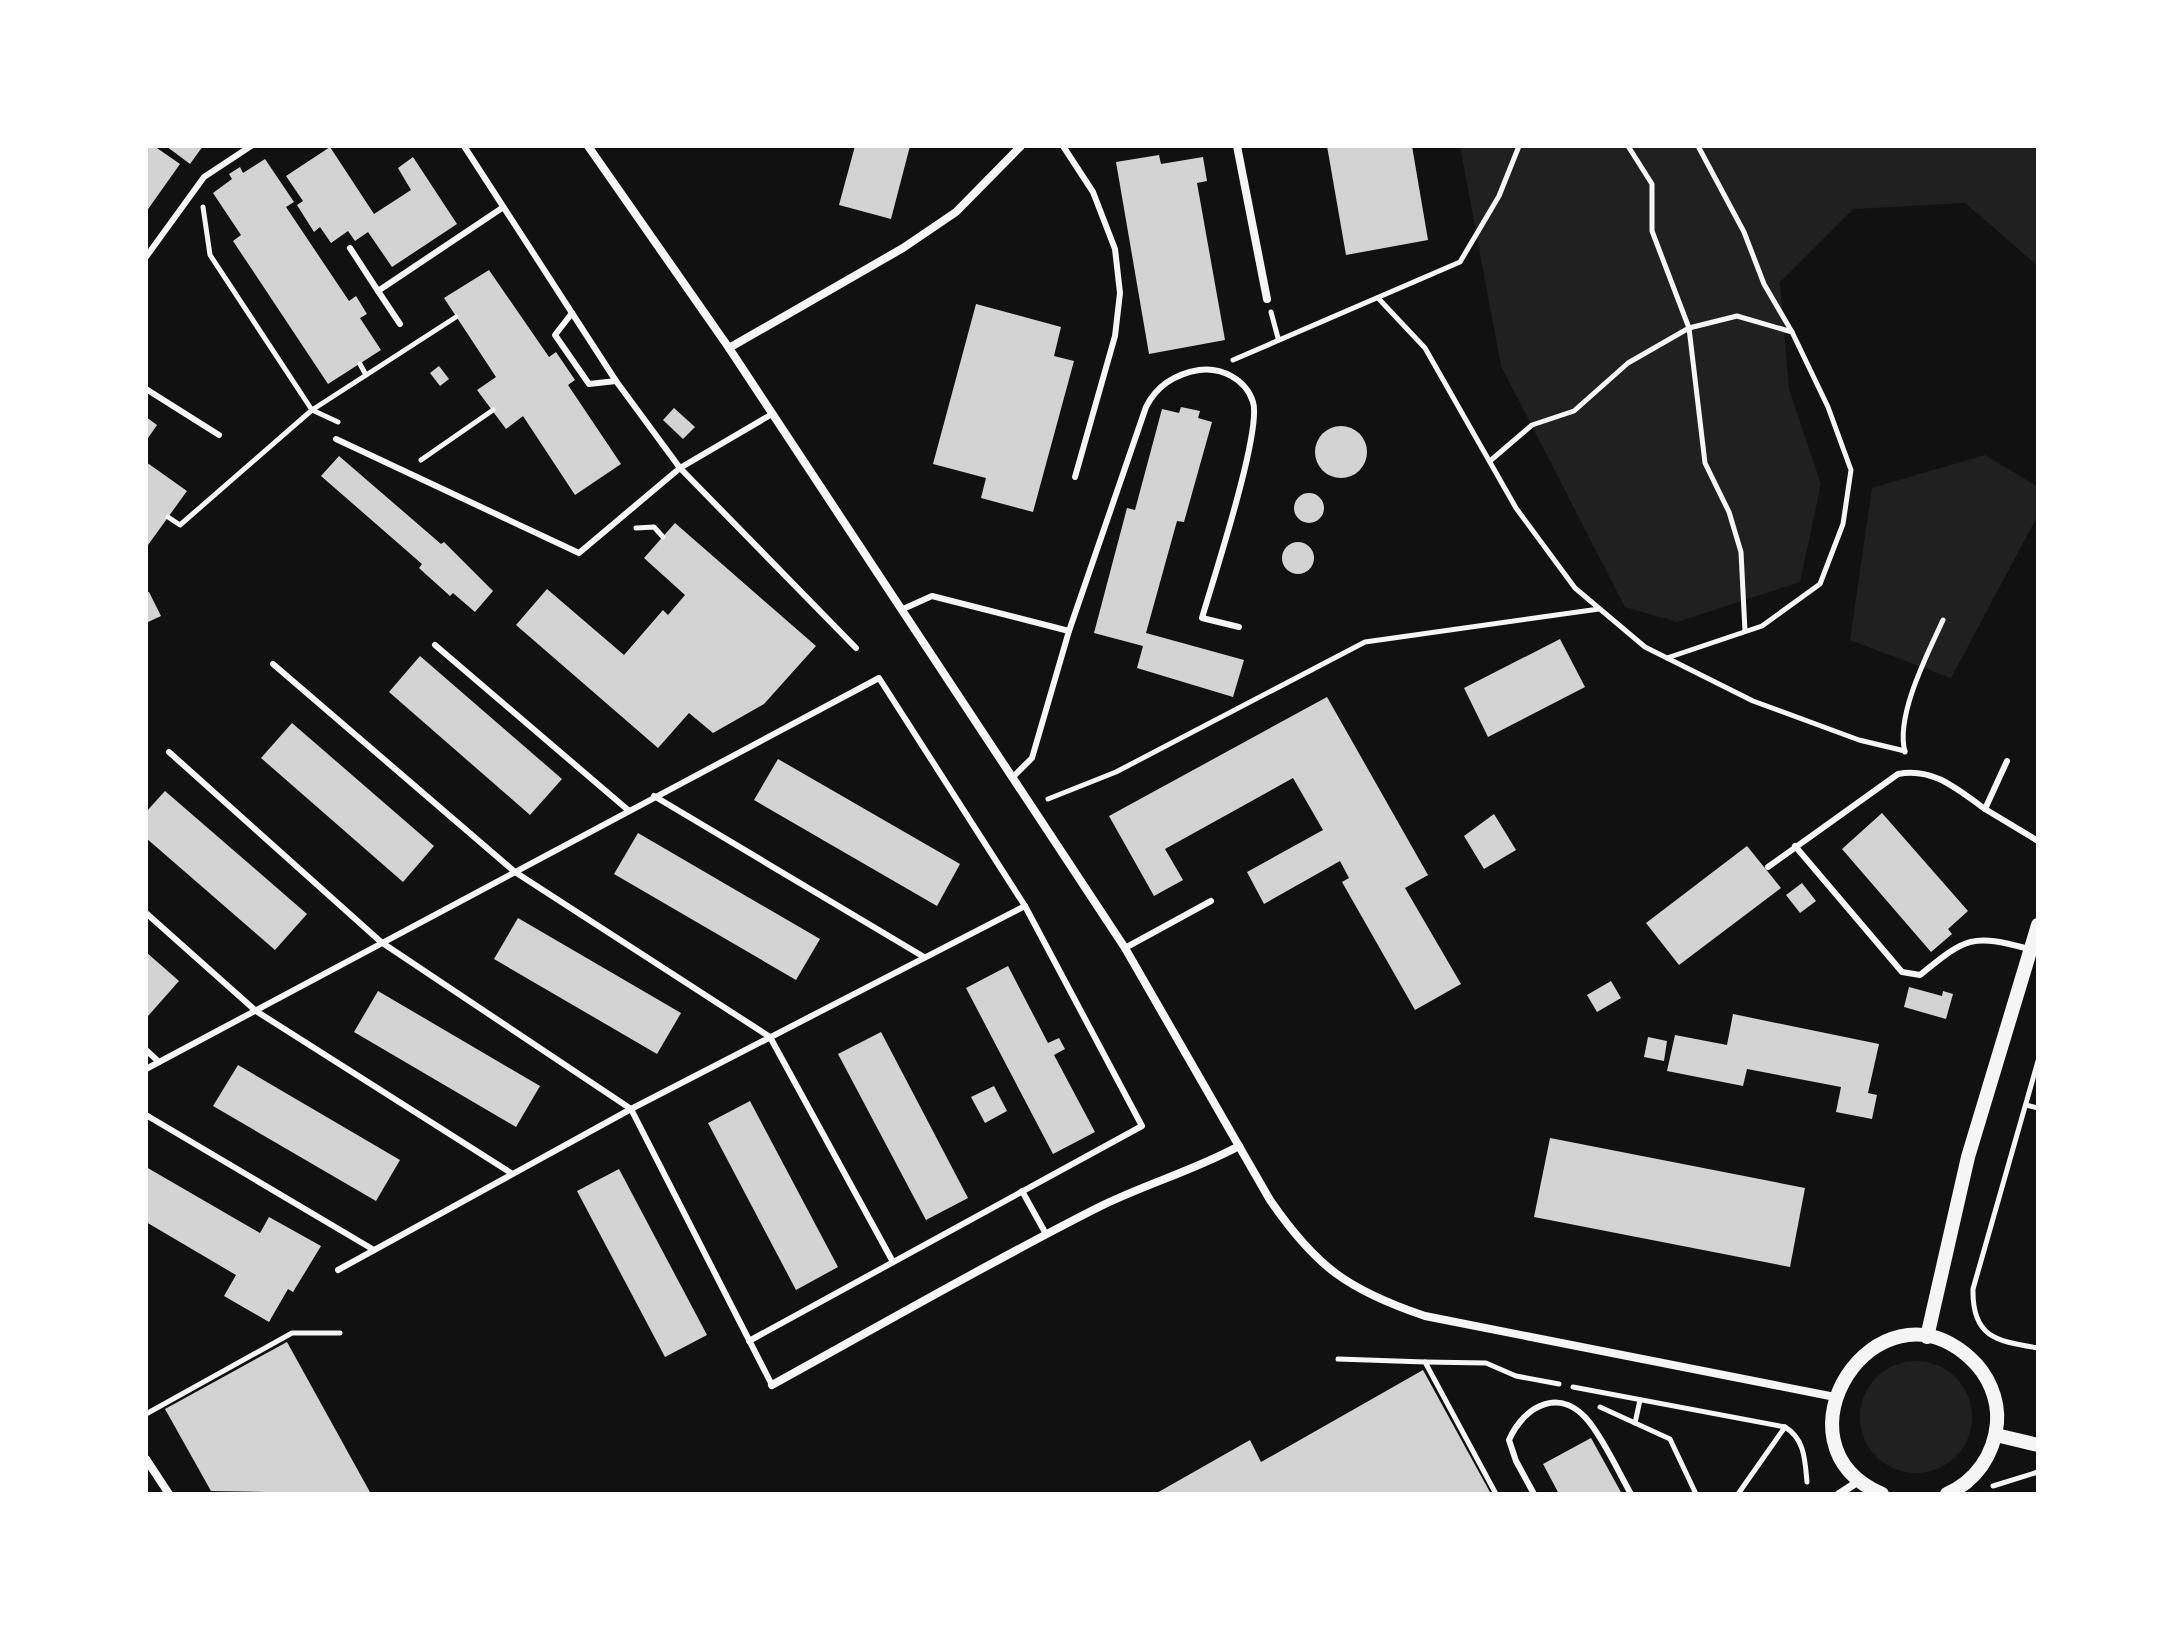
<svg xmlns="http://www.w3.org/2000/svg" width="2184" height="1640" viewBox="0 0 2184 1640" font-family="Commissioner,sans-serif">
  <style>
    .green { fill: #202020 }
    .building { fill: #d3d3d3 }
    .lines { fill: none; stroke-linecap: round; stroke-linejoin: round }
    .path { stroke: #f5f5f5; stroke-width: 5 }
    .service { stroke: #f5f5f5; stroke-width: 6 }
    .minor { stroke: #f5f5f5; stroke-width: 8 }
    .tertiary { stroke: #f5f5f5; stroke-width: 14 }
  </style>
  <rect width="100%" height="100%" fill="#111"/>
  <!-- green -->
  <g class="green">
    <polygon points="1460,146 2038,146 2038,266 1965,203 1853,209 1780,282 1789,389 1821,484 1800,582 1677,622 1625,607 1501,366"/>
    <polygon points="1985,455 2038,487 2038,515 1951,678 1850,640 1872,488"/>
    <circle cx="1916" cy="1417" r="56"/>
  </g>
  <!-- building -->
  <g class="building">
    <polygon points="146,146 154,146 180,164 146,212"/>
    <polygon points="166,146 203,146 190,164"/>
    <polygon points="855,146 910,146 891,219 839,205"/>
    <polygon points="1327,146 1412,146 1428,240 1346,255"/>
    <polygon points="330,147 374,214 411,190 398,168 413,157 457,224 392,267 368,232 355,241 348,231 331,243 320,227 314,232 297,205 303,201 286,176"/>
    <polygon points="1159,155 1161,164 1203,157 1207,181 1197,183 1225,340 1149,354 1116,162"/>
    <polygon points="265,159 294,202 286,207 349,301 356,296 367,314 360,318 381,350 328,384 233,241 241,235 213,193 232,179 229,174 240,167 243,173"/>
    <polygon points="489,270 549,357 556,352 575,380 568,385 621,464 575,495 523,416 506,429 477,390 496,377 444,298"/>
    <polygon points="976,304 1061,327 1054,356 1074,361 1033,512 981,498 986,478 933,464"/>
    <polygon points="439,366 449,379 440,386 430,373"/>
    <polygon points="1181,407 1200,411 1198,418 1212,422 1184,522 1177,521 1146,633 1244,660 1233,697 1137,668 1143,646 1094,633 1127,508 1135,510 1162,409 1179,413"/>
    <polygon points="674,408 695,427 683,439 663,420"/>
    <polygon points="146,417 157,425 146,441"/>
    <circle cx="1341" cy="452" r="26"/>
    <polygon points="339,456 441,544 444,542 493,591 475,612 453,593 450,596 419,568 422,564 321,476"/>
    <polygon points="146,462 187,491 148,545 146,544"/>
    <circle cx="1309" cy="508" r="15"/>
    <polygon points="675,523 816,646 764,704 713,733 689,713 658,748 516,625 547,589 624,655 663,610 668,615 685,595 644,558"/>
    <circle cx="1298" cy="558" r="16"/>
    <polygon points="149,592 161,616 146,623 146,593"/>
    <polygon points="1560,639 1585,687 1488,737 1464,688"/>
    <polygon points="420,656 562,779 530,815 389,692"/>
    <polygon points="1327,697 1428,875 1405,888 1461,984 1415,1010 1342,882 1349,878 1340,861 1264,904 1247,872 1323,830 1293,778 1165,849 1183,880 1154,896 1109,816"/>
    <polygon points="292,723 434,846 403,882 261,758"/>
    <polygon points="778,759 960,864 937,906 754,800"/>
    <polygon points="165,791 307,914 275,950 146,838 146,812"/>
    <polygon points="1882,813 1968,911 1948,929 1952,934 1931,952 1842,849"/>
    <polygon points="1494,814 1516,850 1484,869 1464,836"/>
    <polygon points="638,833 820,939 796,980 614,874"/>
    <polygon points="1747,846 1781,888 1679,965 1646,923"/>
    <polygon points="1802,883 1816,901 1800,913 1786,895"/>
    <polygon points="518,918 681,1013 657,1054 494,959"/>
    <polygon points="146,952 179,981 148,1016 146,1015"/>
    <polygon points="1008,966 1048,1043 1059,1038 1065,1049 1054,1055 1095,1132 1053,1154 966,988"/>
    <polygon points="1611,981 1621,998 1597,1012 1587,995"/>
    <polygon points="1909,987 1942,996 1943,991 1953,994 1946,1019 1904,1007"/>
    <polygon points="378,991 540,1086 516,1127 354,1032"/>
    <polygon points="1733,1014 1879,1044 1868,1093 1877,1095 1872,1119 1836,1112 1841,1087 1747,1069 1743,1086 1667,1071 1675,1035 1727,1045"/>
    <polygon points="881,1032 968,1198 926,1220 838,1054"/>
    <polygon points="1648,1037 1667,1041 1664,1061 1644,1057"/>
    <polygon points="238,1065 400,1160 376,1201 213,1106"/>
    <polygon points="994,1086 1007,1111 985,1123 971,1097"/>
    <polygon points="750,1101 838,1267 796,1290 708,1123"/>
    <polygon points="1550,1138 1805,1188 1790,1267 1534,1217"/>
    <polygon points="146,1167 260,1233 269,1217 321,1246 293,1292 288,1289 269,1322 224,1296 236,1275 146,1222"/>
    <polygon points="619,1169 707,1335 665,1357 577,1191"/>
    <polygon points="287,1342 371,1494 211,1491 165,1409"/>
    <polygon points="1423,1370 1491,1494 1155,1494 1250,1440 1261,1462"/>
    <polygon points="1591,1438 1622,1494 1559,1494 1543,1464"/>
  </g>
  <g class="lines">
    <!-- path -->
    <g class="path">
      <polyline points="1628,146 1652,184 1652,231 1689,328 1705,463 1729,512 1741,552 1745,631"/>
      <polyline points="203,207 210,255 312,410 338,422"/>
      <polyline points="1378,298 1425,348 1516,508 1575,588 1645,647 1753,701 1859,740 1905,751"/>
      <polyline points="1271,312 1278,338"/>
      <polyline points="1233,360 1460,262 1499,196 1519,146"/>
      <polyline points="360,364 366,375"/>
      <polyline points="421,460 493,410"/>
      <polyline points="1490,461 1532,425 1574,411 1628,363 1689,328 1737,316 1792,332"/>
      <polyline points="168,517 180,525 312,410 456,317"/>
      <polyline points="636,528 654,527 663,537"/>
      <polyline points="1667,658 1762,626 1820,584 1843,524 1851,470 1828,407 1792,332 1764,284 1744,232 1698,146"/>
      <path d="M1905,752C1895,716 1928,653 1943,620"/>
      <polyline points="1048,799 1116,772 1365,642 1599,609"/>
      <path d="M2038,1061L1973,1289C1972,1338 1997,1341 2038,1348"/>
      <polyline points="2026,1105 2038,1108"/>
      <polyline points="1338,1359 1425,1362 1496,1494"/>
      <polyline points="1425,1362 1486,1363 1516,1376 1559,1384"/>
      <path d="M1573,1387L1785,1427C1805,1439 1805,1461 1807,1482"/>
      <polyline points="1600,1407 1670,1439 1696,1494"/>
      <polyline points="146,1414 292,1333 340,1333"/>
      <polyline points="1635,1423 1640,1400"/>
      <polyline points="1993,1486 2038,1472"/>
      <polyline points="1738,1494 1785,1427"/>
    </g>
    <!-- service -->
    <g class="service">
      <polyline points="464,146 616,381 680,468 856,648"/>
      <polyline points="1063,146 1093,192 1115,249 1120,293 1115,336 1075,477"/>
      <polyline points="350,248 378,291 502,208"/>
      <polyline points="146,257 204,177 251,146"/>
      <polyline points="378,291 400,324"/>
      <polyline points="572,313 555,335 589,384 616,381"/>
      <polyline points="146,389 219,435"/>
      <polyline points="336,439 579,553 680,468 772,414"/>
      <polyline points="903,609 932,596 1069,631"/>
      <polyline points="435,645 628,810"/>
      <polyline points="273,664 515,872 770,1037 893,1262"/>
      <polyline points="169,752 381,942 631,1109 772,1385"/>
      <polyline points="2007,761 1985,809 2038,841"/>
      <path d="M1014,776L1032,758L1069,631L1146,407C1157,385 1175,374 1199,370C1221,367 1246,379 1253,402C1262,431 1213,580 1202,618L1239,627"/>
      <polyline points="654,796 924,957"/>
      <path d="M1795,846L1902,972L1920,975C1966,938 1971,933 2029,949"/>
      <path d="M1768,867L1898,774C1933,767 1957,789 1985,809"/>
      <polyline points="146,913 256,1011 511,1173"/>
      <polyline points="1125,948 1211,901"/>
      <polyline points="146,1050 159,1062"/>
      <polyline points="146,1069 879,678 1025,906 631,1109 338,1270"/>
      <polyline points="146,1115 374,1250"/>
      <polyline points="1022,1191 1046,1234"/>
      <polyline points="749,1341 1142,1126 1025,906"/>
      <path d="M1534,1494L1516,1461L1509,1440C1525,1404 1562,1386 1590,1423C1606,1444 1618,1471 1631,1494"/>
    </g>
    <!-- minor -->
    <g class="minor">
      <path d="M588,146L729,348L1125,948L1270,1200C1316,1267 1348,1290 1425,1316L1835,1397"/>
      <polyline points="1237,146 1267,299"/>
      <polyline points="729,348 903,248 956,212 1021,146"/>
      <path d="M772,1385C881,1325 988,1263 1099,1207C1145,1184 1193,1171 1239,1146"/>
      <polyline points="146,1459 169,1494"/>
      <polyline points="1839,1494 1859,1481"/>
    </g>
    <!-- tertiary -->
    <g class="tertiary">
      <polyline points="1927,1337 1968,1157 2038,925"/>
      <polyline points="1996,1435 2038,1445"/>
      <path d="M1882,1494C1766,1444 1876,1273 1970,1358C1988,1374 1999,1399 1997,1423C1994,1455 1976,1481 1947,1494"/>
    </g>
  </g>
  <!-- border -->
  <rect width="2184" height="1640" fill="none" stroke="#ffffff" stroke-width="296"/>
</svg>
